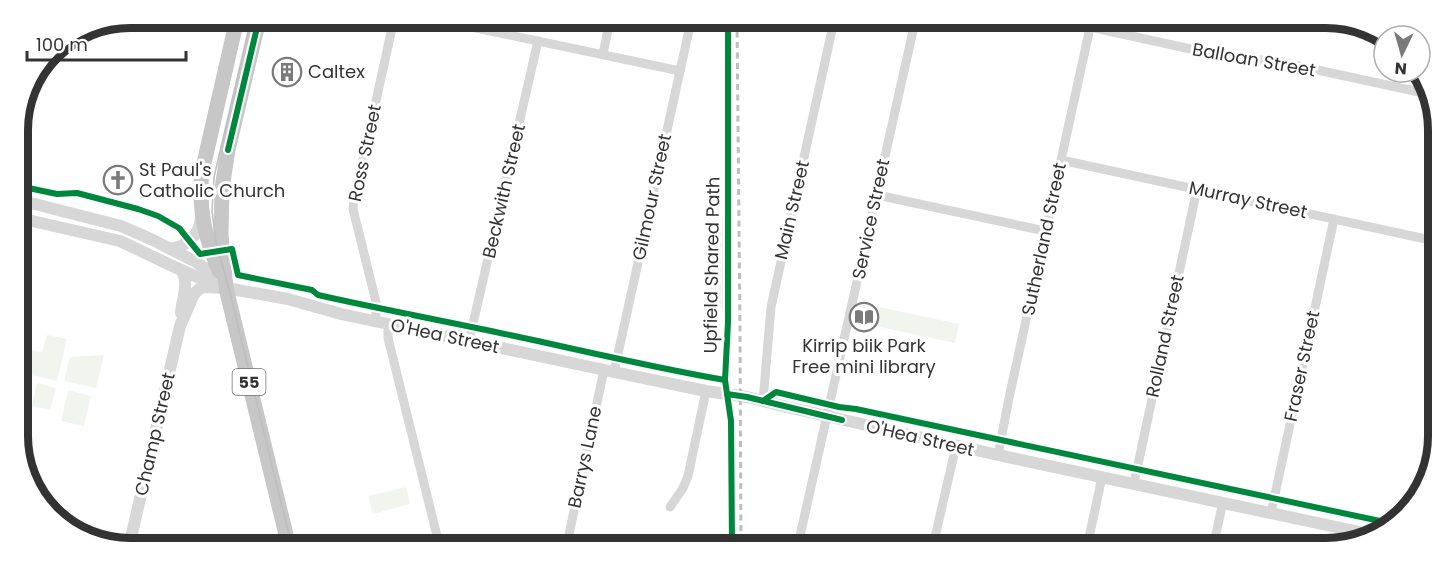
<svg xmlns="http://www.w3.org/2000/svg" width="1456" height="566" viewBox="0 0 1456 566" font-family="Poppins,sans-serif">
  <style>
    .green { fill: #f1f5ed }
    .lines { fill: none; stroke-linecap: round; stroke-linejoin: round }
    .minor { stroke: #d7d7d7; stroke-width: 9 }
    .tertiary { stroke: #d7d7d7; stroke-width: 12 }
    .trunk { stroke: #c7c7c7; stroke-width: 15 }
    .tram { stroke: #bebebe; stroke-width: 1.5 }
    .rail { stroke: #bebebe; stroke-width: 3; stroke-dasharray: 6 4.5; stroke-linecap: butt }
    .cycleway-casing { stroke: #fff; stroke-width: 10 }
    .cycleway { stroke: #00873e; stroke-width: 6 }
    .labels { text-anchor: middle; stroke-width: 6; stroke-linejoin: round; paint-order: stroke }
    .shield { fill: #fff; stroke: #707070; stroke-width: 1.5 }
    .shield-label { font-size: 16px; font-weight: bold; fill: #333 }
    .street-label { font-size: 18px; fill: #333; stroke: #fff }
    .poi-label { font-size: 18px; fill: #333; stroke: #fff; text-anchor: start }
    .rim { fill: none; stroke: #333; stroke-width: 8 }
  </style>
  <rect width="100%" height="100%" fill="#fff"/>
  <!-- green -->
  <g class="green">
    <polygon points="725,209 725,309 703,303"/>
    <polygon points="865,304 959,324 955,343 861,323"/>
    <polygon points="47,335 67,339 57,381 27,374 20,361 19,347 42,352"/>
    <polygon points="104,355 96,388 64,381 70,357"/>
    <polygon points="37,383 56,388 50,410 32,406"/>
    <polygon points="68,390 91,396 84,426 61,421"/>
    <polygon points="406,487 410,504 373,514 368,496"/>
  </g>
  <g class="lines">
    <!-- minor -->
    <g class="minor">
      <polyline points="438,20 680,71"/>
      <polyline points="1090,27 1232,58 1276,61 1419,92"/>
      <polyline points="603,54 610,20"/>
      <polyline points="1061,160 1435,241"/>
      <polyline points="877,195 1045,231"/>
      <polyline points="376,321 376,302 356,221 353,209 354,201 394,19"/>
      <polyline points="388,324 388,338 439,544"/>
      <polyline points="469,341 538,41"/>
      <polyline points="614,372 691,21"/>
      <polyline points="763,401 771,307 834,21"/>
      <polyline points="998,455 1009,398 1091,23"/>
      <polyline points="1134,483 1197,189"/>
      <polyline points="1420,489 1433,429"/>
      <polyline points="670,507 683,488 688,476 706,391"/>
      <polyline points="1271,513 1334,219"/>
      <polyline points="88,538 109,538 128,542"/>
      <polyline points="567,544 604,370"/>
      <polyline points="798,545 915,22"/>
      <polyline points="933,546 956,446"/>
      <polyline points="1338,546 1341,528"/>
      <polyline points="1087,547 1102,477"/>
      <polyline points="1213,547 1223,502"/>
    </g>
    <!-- tertiary -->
    <g class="tertiary">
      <polyline points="19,200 121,226 153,240 196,262 210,272 226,288"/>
      <polyline points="19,218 120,241 181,270 216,285"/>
      <path d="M170,249C188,246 200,235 201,216"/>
      <path d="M181,270C190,282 182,299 181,313"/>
      <polyline points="130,542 180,326 194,294 199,289 204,287 226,288 288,299 341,314 388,324 614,372 706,391 747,397 787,407 998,455 1369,534"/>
    </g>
    <!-- trunk -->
    <g class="trunk">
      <polyline points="259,19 228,150 222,188 221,235 226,288 288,543"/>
      <path d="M219,271C205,236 198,210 202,172L237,19"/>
    </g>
    <!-- tram -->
    <polyline class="tram" points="251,19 214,177 212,211 216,242 229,289 291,543"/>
    <!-- rail -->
    <polyline class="rail" points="737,21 740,328 741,545"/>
    <!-- cycleway casing -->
    <g class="cycleway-casing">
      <g id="cycleway">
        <polyline points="728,21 728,322 725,380 731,421 732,545"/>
        <polyline points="228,150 259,19"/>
        <path d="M19,186L57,194L77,193L138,209L158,216L179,228L200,254L232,249L238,275L312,290L318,295C389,311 461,324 533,340C597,354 661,369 725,380"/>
        <polyline points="727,394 747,397 842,420"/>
        <polyline points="763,401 776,392 839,407 856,409 1394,524"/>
      </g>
    </g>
    <!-- cycleway -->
    <use href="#cycleway" class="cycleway"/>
  </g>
  <!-- icons -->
  <defs>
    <g id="building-ring" transform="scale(1.5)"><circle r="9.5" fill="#fff" stroke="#7a7a7a" stroke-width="1.5"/><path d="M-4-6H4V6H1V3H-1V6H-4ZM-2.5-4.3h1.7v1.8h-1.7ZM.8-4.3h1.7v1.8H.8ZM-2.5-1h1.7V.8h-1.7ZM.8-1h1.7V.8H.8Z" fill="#7a7a7a"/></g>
    <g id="church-ring" transform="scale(1.5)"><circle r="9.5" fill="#fff" stroke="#7a7a7a" stroke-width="1.5"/><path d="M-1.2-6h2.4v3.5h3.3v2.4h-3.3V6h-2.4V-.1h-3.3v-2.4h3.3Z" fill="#7a7a7a"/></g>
    <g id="library-ring" transform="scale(1.5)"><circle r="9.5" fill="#fff" stroke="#7a7a7a" stroke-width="1.5"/><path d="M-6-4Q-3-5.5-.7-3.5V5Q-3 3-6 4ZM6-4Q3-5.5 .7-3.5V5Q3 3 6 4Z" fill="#7a7a7a"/></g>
  </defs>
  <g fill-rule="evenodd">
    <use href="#building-ring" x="287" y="72"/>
    <use href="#church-ring" x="118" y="180"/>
    <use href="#library-ring" x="864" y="317"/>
  </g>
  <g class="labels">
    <!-- shield labels -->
    <rect class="shield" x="232.5" y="369" width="33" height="26" rx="4.5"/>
    <g class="shield-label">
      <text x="249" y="388">55</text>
    </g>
    <!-- street labels -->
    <g class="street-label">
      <text transform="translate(1254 60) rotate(10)" y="6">Balloan Street</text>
      <text transform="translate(365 153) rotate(-78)" y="6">Ross Street</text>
      <text transform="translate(504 191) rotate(-77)" y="6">Beckwith Street</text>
      <text transform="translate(652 197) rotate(-78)" y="6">Gilmour Street</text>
      <text transform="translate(1248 200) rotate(12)" y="6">Murray Street</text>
      <text transform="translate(792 210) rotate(-77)" y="6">Main Street</text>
      <text transform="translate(871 219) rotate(-78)" y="6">Service Street</text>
      <text transform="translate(1044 239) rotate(-78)" y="6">Sutherland Street</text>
      <text transform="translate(712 265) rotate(-89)" y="6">Upfield Shared Path</text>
      <text transform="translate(445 336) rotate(12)" y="6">O'Hea Street</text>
      <text transform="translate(1165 336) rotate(-78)" y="6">Rolland Street</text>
      <text transform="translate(1302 366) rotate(-78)" y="6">Fraser Street</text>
      <text transform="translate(155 434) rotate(-77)" y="6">Champ Street</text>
      <text transform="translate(920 438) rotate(13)" y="6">O'Hea Street</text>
      <text transform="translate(585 457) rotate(-78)" y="6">Barrys Lane</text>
    </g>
    <!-- poi labels -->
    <g class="poi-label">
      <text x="308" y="78">Caltex</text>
      <text x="139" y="176">St Paul's<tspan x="139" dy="21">Catholic Church</tspan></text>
      <text x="864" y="352" text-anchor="middle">Kirrip biik Park<tspan x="864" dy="21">Free mini library</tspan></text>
    </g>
  </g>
  <!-- crop -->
  <path d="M0 0H1456V566H0ZM130 28H1326A102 102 0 0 1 1428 130V436A102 102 0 0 1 1326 538H130A102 102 0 0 1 28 436V130A102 102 0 0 1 130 28Z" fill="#fff" fill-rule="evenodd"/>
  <path class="rim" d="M130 28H1326A102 102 0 0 1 1428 130V436A102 102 0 0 1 1326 538H130A102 102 0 0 1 28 436V130A102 102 0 0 1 130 28Z"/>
  <!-- north arrow -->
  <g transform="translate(1402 54) rotate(185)"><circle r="28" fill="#ffffff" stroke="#adadad" stroke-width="1.5"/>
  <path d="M0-4.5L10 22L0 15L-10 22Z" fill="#7a7a7a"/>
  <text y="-9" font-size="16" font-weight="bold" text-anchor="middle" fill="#333333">N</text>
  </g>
  <!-- scale -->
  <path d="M27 51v9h159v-9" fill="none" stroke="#333333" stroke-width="3"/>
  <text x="36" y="51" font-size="18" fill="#333333" stroke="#ffffff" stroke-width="4.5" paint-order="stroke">100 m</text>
</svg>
